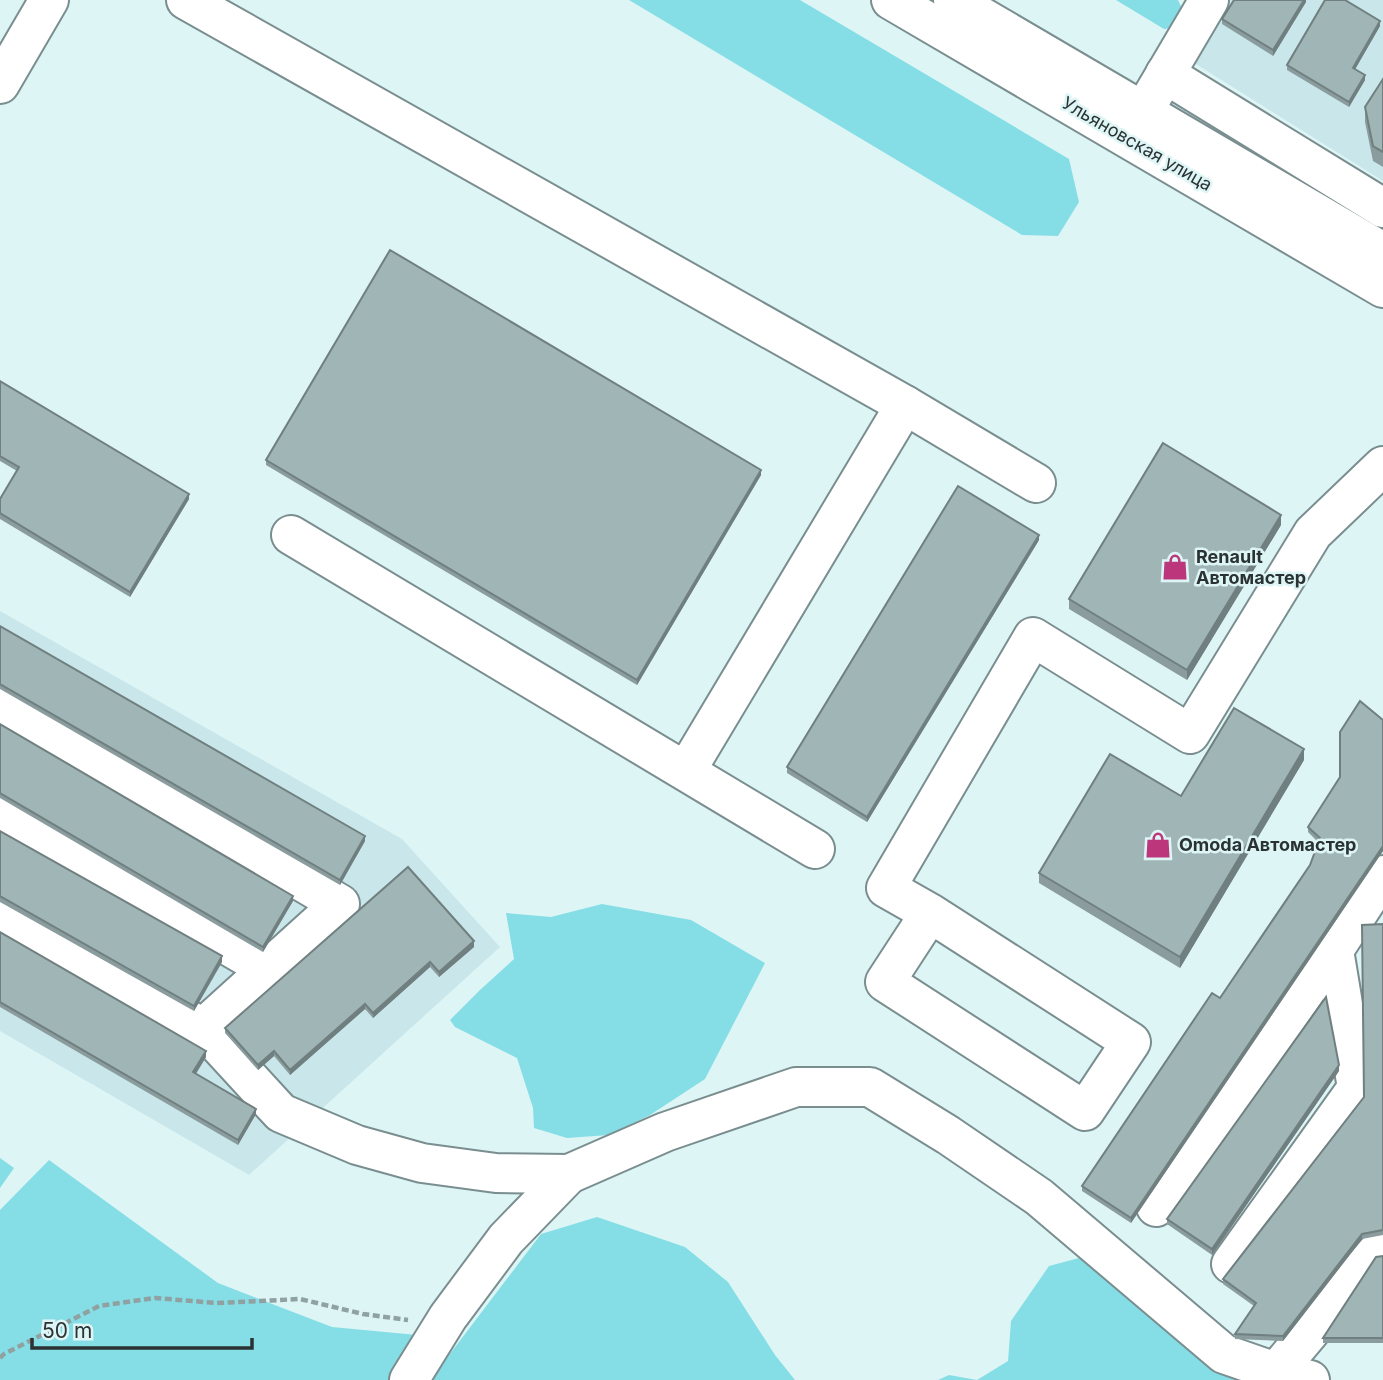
<svg xmlns="http://www.w3.org/2000/svg" width="1383" height="1380" viewBox="0 0 1383 1380" font-family="Inter,sans-serif">
  <style>
    .built { fill: #c9e7ea }
    .green { fill: #85dee5 }
    .lines { fill: none; stroke-linecap: round; stroke-linejoin: round }
    .minor-casing { stroke: #7a8e90; stroke-width: 42 }
    .highway-casing { stroke: #7a8e90; stroke-width: 42 }
    .path { stroke: #90a1a2; stroke-width: 4.5; stroke-dasharray: 7 3.5; stroke-linecap: butt }
    .minor { stroke: #fff; stroke-width: 38 }
    .highway { stroke: #fff; stroke-width: 38 }
    .wall { fill: #8a9c9d }
    .shaded-wall { fill: #707f7f }
    .building { fill: #a0b5b6; stroke: #707f7f; stroke-width: 2 }
    .labels { text-anchor: middle; stroke-width: 5; stroke-linejoin: round; paint-order: stroke }
    .street-label { font-size: 18px; fill: #2a3233; stroke: #def5f6 }
    .poi-label { font-size: 18px; font-weight: bold; fill: #2a3233; stroke: #def5f6; text-anchor: start }
  </style>
  <rect width="100%" height="100%" fill="#def5f6"/>
  <!-- built -->
  <g class="built">
    <polygon points="1219,0 1383,0 1383,181 1183,56"/>
    <polygon points="0,611 402,839 500,947 249,1175 0,1031"/>
  </g>
  <!-- green -->
  <g class="green">
    <polygon points="629,0 800,0 1069,159 1079,202 1058,236 1022,235"/>
    <polygon points="1116,0 1178,0 1185,15 1176,28 1164,29"/>
    <polygon points="602,904 691,920 765,963 705,1079 650,1115 609,1135 567,1138 534,1128 533,1108 517,1058 455,1027 450,1020 480,990 514,959 506,913 551,917"/>
    <polygon points="0,1158 14,1168 0,1188"/>
    <polygon points="49,1160 218,1283 332,1327 417,1335 391,1380 0,1380 0,1210"/>
    <polygon points="597,1217 685,1247 728,1282 775,1355 795,1380 430,1380 541,1234"/>
    <polygon points="1079,1258 1228,1377 1243,1380 938,1380 949,1375 977,1380 1008,1361 1011,1321 1049,1266"/>
  </g>
  <g class="lines">
    <!-- minor casing -->
    <g class="minor-casing">
      <g id="minor">
        <polyline points="186,0 905,405 1036,483"/>
        <polyline points="1165,74 1383,208"/>
        <polyline points="0,84 49,0"/>
        <polyline points="1153,95 1209,0"/>
        <polyline points="291,535 815,849"/>
        <polyline points="0,704 340,904 203,1028"/>
        <polyline points="686,771 905,405"/>
        <polyline points="0,813 268,969"/>
        <polyline points="0,913 203,1028 281,1113 357,1145 422,1163 496,1173 569,1174 665,1132 796,1087 870,1087 948,1135 1039,1197 1224,1354 1276,1372 1310,1380"/>
        <polyline points="930,913 885,982 1085,1111 1131,1042 930,913 886,888 1033,637 1190,734 1313,533 1383,466"/>
        <polyline points="1156,1207 1334,950 1383,875"/>
        <polyline points="1231,1264 1357,1088 1334,950"/>
        <polyline points="1276,1372 1376,1253 1383,1252"/>
        <polyline points="409,1380 448,1317 506,1239 569,1174"/>
      </g>
    </g>
    <!-- highway casing -->
    <g class="highway-casing">
      <g id="highway">
        <polyline points="891,0 1383,288"/>
        <polyline points="953,0 1383,252"/>
      </g>
    </g>
    <!-- path -->
    <polyline class="path" points="0,1358 4,1354 99,1306 155,1298 217,1303 300,1299 363,1314 408,1320"/>
    <!-- minor -->
    <use href="#minor" class="minor"/>
    <!-- highway -->
    <use href="#highway" class="highway"/>
  </g>
  <!-- wall -->
  <g class="wall">
    <polygon points="1306,0 1306,2 1273,56 1222,24 1222,19"/>
    <polygon points="1380,26 1355,69 1365,80 1349,107 1287,70 1287,65"/>
    <polygon points="1383,79 1383,167 1373,161 1365,122 1365,107"/>
    <polygon points="0,381 189,499 130,597 0,519 0,499 17,471 0,461"/>
    <polygon points="266,460 761,475 637,685 266,465"/>
    <polygon points="1281,525 1187,680 1069,609 1069,599"/>
    <polygon points="1039,540 867,822 787,773 787,767"/>
    <polygon points="0,626 365,841 340,885 0,689"/>
    <polygon points="1383,720 1383,851 1131,1223 1082,1191 1082,1186 1220,998 1310,865 1318,842 1308,832 1308,827"/>
    <polygon points="0,724 293,901 263,952 0,798"/>
    <polygon points="1304,760 1180,968 1039,883 1039,873 1181,796"/>
    <polygon points="0,831 222,962 194,1011 0,902"/>
    <polygon points="1383,924 1383,1235 1362,1239 1283,1341 1235,1339 1235,1334 1254,1306 1223,1284 1223,1279 1364,1097"/>
    <polygon points="0,932 206,1057 196,1074 256,1114 238,1145 0,1007"/>
    <polygon points="474,947 439,977 430,967 373,1018 365,1009 290,1075 274,1056 258,1070 225,1033 225,1028"/>
    <polygon points="1339,1071 1212,1255 1167,1224 1167,1219"/>
    <polygon points="1383,1256 1383,1343 1323,1343 1323,1338"/>
  </g>
  <!-- shaded-wall -->
  <g class="shaded-wall">
    <polygon points="1304,0 1306,0 1306,2 1273,56 1273,50"/>
    <polygon points="1380,21 1380,26 1353,73 1353,68"/>
    <polygon points="1365,75 1365,80 1349,107 1349,102"/>
    <polygon points="761,470 761,475 637,685 637,680"/>
    <polygon points="189,494 189,499 130,597 130,592"/>
    <polygon points="1281,515 1281,525 1187,680 1187,670"/>
    <polygon points="1039,535 1039,540 867,822 867,817"/>
    <polygon points="1304,749 1304,760 1180,968 1180,957"/>
    <polygon points="365,836 365,841 340,885 340,880"/>
    <polygon points="1383,846 1383,851 1131,1223 1131,1218"/>
    <polygon points="293,896 293,901 263,952 263,947"/>
    <polygon points="474,941 474,947 439,977 439,972"/>
    <polygon points="222,956 222,962 194,1011 194,1006"/>
    <polygon points="430,962 430,967 373,1018 373,1013"/>
    <polygon points="365,1004 365,1009 290,1075 290,1070"/>
    <polygon points="206,1051 206,1057 193,1078 193,1072"/>
    <polygon points="274,1051 274,1056 258,1070 258,1065"/>
    <polygon points="1339,1065 1339,1071 1212,1255 1212,1249"/>
    <polygon points="256,1109 256,1114 238,1145 238,1140"/>
    <polygon points="1362,1234 1362,1239 1283,1341 1283,1336"/>
  </g>
  <!-- building -->
  <g class="building">
    <polygon points="1234,0 1304,0 1273,50 1222,19"/>
    <polygon points="1325,0 1345,0 1380,21 1353,68 1365,75 1349,102 1287,65"/>
    <polygon points="1383,79 1383,152 1373,146 1365,107"/>
    <polygon points="390,250 761,470 637,680 266,460"/>
    <polygon points="0,381 189,494 130,592 0,513 0,499 19,467 0,456"/>
    <polygon points="1163,443 1281,515 1187,670 1069,599"/>
    <polygon points="958,486 1039,535 867,817 787,767"/>
    <polygon points="0,626 365,836 340,880 0,684"/>
    <polygon points="1360,701 1383,720 1383,846 1131,1218 1082,1186 1212,993 1220,998 1310,865 1320,838 1308,827 1340,777 1340,732"/>
    <polygon points="1234,708 1304,749 1180,957 1039,873 1110,754 1181,796"/>
    <polygon points="0,724 293,896 263,947 0,793"/>
    <polygon points="0,831 222,956 194,1006 0,896"/>
    <polygon points="408,867 474,941 439,972 430,962 373,1013 365,1004 290,1070 274,1051 258,1065 225,1028"/>
    <polygon points="1383,924 1383,1230 1362,1234 1283,1336 1235,1334 1256,1303 1223,1279 1364,1097 1362,925"/>
    <polygon points="0,932 206,1051 193,1072 256,1109 238,1140 0,1002"/>
    <polygon points="1326,997 1339,1065 1212,1249 1167,1219"/>
    <polygon points="1383,1256 1383,1338 1323,1338 1376,1257"/>
  </g>
  <!-- icons -->
  <defs>
    <g id="shop-bare" transform="scale(2.1)"><path d="M-5-2.5h2.3a2.7 3.5 0 0 1 5.4 0H5L5.5 6h-11ZM-1.5-2.5h3a1.5 2.3 0 0 0-3 0Z" fill="#bb367b" stroke="#def5f6" stroke-width="2.5" paint-order="stroke"/></g>
  </defs>
  <g fill-rule="evenodd">
    <use href="#shop-bare" x="1175" y="567"/>
    <use href="#shop-bare" x="1158" y="845"/>
  </g>
  <g class="labels">
    <!-- street labels -->
    <g class="street-label">
      <text transform="translate(1137 144) rotate(30)" y="6">Ульяновская улица</text>
    </g>
    <!-- poi labels -->
    <g class="poi-label">
      <text x="1196" y="563">Renault<tspan x="1196" dy="21">Автомастер</tspan></text>
      <text x="1179" y="851">Omoda Автомастер</text>
    </g>
  </g>
  <!-- scale -->
  <path d="M32 1338v10h220v-10" fill="none" stroke="#2a3233" stroke-width="3.5"/>
  <text x="42" y="1338" font-size="21" fill="#2a3233" stroke="#def5f6" stroke-width="5" paint-order="stroke">50 m</text>
</svg>
